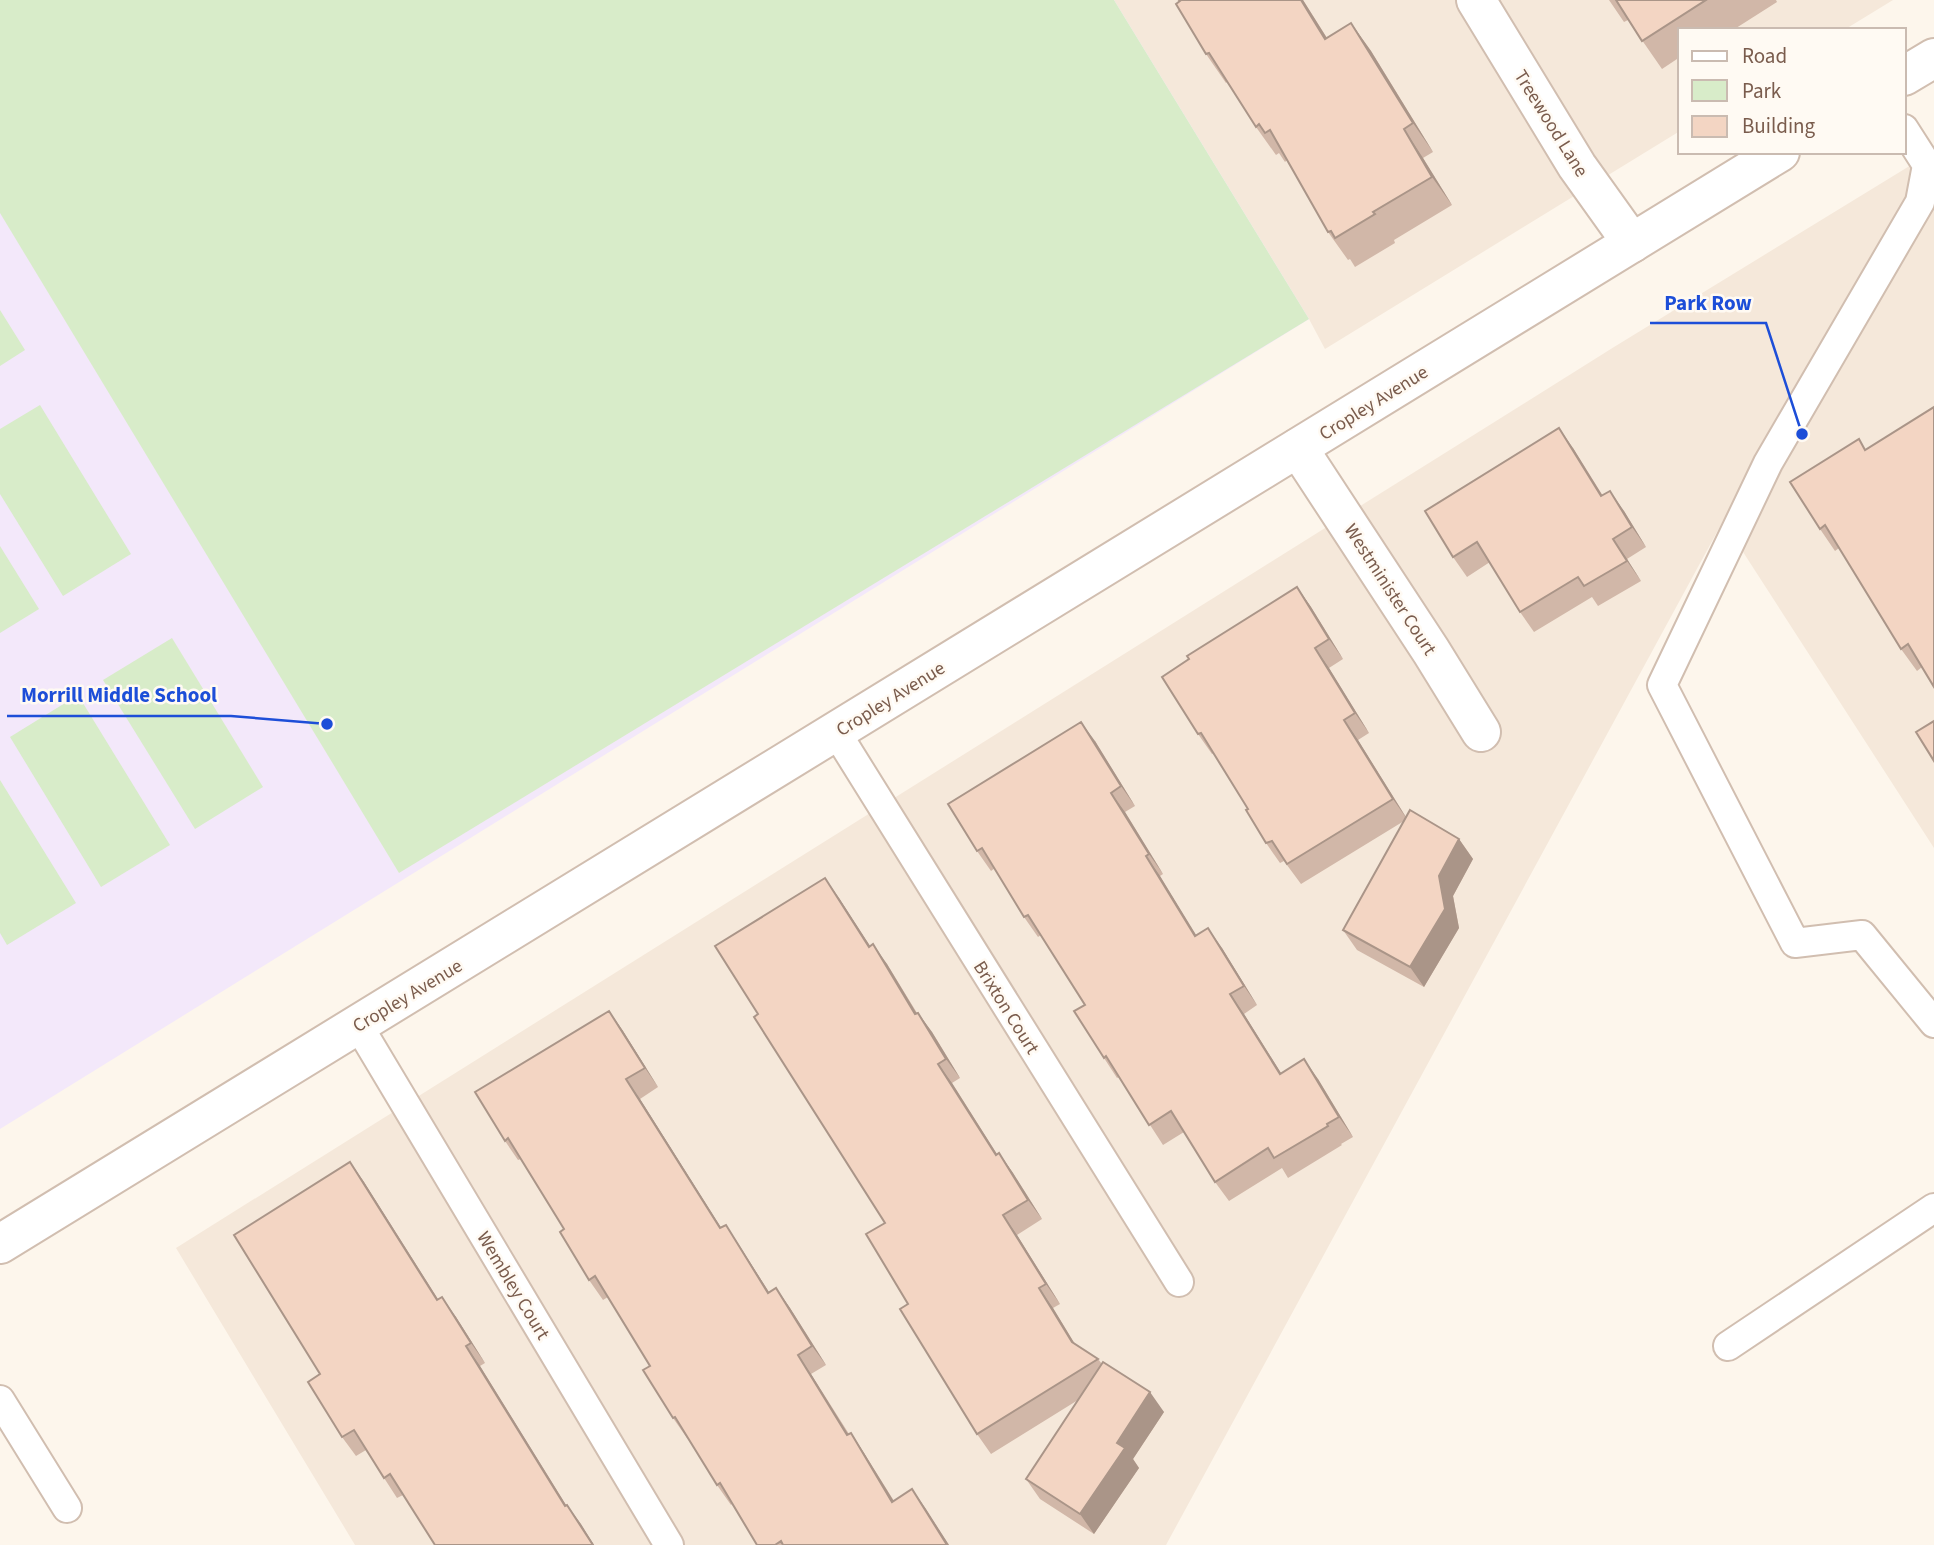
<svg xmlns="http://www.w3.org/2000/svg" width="1934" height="1545" viewBox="0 0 1934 1545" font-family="'Source Sans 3',sans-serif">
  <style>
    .residential { fill: #f5e8da }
    .education { fill: #f3e8fa }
    .green { fill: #d8ecc9 }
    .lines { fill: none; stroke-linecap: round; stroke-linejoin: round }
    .service-casing { stroke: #d1beb0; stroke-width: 32 }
    .minor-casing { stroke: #d1beb0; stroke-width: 42 }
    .tertiary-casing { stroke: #d1beb0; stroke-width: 42 }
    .service { stroke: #fff; stroke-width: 28 }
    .minor { stroke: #fff; stroke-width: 38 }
    .tertiary { stroke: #fff; stroke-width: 38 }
    .wall { fill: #d1b7a8 }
    .shaded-wall { fill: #aa9588 }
    .building { fill: #f3d5c3; stroke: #aa9588; stroke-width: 2 }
    .labels { text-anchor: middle; stroke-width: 5; stroke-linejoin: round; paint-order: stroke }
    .street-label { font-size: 19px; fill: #7a5c4d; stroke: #fffaf3 }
    .leader { fill: none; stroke: #1d4ed8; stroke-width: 2.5 }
    .callout-dot { fill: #1d4ed8; stroke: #fffaf3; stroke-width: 2.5 }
    .callout-label { font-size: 21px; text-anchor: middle; font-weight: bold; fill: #1d4ed8; stroke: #fffaf3; stroke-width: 5; stroke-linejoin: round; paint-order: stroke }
  </style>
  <rect width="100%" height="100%" fill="#fdf6ec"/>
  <!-- residential -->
  <g class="residential">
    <polygon points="1114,0 1893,0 1844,30 1680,30 1680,131 1325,349 1309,319"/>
    <polygon points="1934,151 1934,848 1723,521 1166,1545 355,1545 176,1248 1614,347"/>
  </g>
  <!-- education -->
  <polygon class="education" points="0,0 1114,0 1309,319 0,1129"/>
  <!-- green -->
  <g class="green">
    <polygon points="0,0 1114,0 1309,319 399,873 0,213"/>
    <polygon points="0,310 25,350 0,366"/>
    <polygon points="40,405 131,554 63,596 0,494 0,429"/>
    <polygon points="0,546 39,609 0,633"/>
    <polygon points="172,638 263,787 195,829 103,680"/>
    <polygon points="78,695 170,845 101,887 10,737"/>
    <polygon points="0,780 76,903 7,945 0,933"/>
  </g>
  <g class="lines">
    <!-- service casing -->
    <g class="service-casing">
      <g id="service">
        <polyline points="1904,129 1927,165 1920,202 1768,463 1662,685 1795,943 1862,935 1934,1023"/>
        <polyline points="836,732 1179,1282"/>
        <polyline points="358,1025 669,1545"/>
        <polyline points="1728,1346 1934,1208"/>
        <polyline points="0,1400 67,1508"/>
      </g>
    </g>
    <!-- minor casing -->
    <g class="minor-casing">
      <g id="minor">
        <polyline points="1476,0 1577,166 1632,243"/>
        <polyline points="1298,448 1431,651 1481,732"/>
      </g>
    </g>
    <!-- tertiary casing -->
    <g class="tertiary-casing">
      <g id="tertiary">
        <polyline points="1904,76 1934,58"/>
        <polyline points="0,1244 1780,152"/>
      </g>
    </g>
    <!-- service -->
    <use href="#service" class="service"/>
    <!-- minor -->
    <use href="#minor" class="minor"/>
    <!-- tertiary -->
    <use href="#tertiary" class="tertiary"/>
  </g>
  <!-- wall -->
  <g class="wall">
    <polygon points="1303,0 1327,38 1351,23 1371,51 1433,152 1423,158 1452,205 1394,240 1395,243 1355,267 1350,259 1348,260 1328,232 1287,160 1285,162 1279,153 1276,155 1256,127 1227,82 1226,83 1206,54 1180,1"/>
    <polygon points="1609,0 1776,0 1777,2 1733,30 1728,30 1727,28 1724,30 1680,30 1680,57 1662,69 1628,20 1624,22"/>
    <polygon points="1859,439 1922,667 1917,671 1901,649 1839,548 1835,551 1820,529"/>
    <polygon points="1573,448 1603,496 1624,511 1646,547 1627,559 1641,581 1598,606 1592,597 1534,632 1520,612 1490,562 1467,577 1453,557"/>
    <polygon points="1297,587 1311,607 1343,659 1329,668 1369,733 1358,740 1406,817 1459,839 1473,859 1453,896 1459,928 1424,987 1357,950 1343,930 1404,821 1301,884 1284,861 1280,863 1266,843 1248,809 1214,753 1212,754 1198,734 1189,659"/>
    <polygon points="1095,741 1135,806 1125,812 1163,874 1160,876 1196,936 1222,948 1257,1005 1244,1014 1281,1073 1318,1079 1353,1137 1341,1144 1342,1145 1288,1178 1282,1168 1229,1201 1215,1182 1184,1132 1163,1145 1119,1077 1117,1078 1104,1058 1085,1005 1041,935 1038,937 1024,917 995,868 991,871 977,851"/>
    <polygon points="839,898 870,946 887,964 917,1013 918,1013 932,1032 960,1078 952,1083 997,1154 999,1153 1013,1173 1042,1219 1017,1235 1060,1304 1053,1308 1075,1344 1098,1359 1102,1364 1164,1412 1133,1459 1139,1468 1094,1534 1040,1499 1026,1479 1078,1400 991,1454 977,1434 908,1304 885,1223 758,1014"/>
    <polygon points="609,1011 623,1031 658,1087 640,1099 721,1228 726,1225 739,1245 769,1292 776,1288 790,1308 826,1365 811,1374 849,1434 851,1433 864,1453 894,1501 912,1489 949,1545 757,1545 732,1504 731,1505 717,1485 688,1438 687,1438 673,1418 650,1366 608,1297 603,1300 589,1280 564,1229 521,1159 518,1160 505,1141"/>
    <polygon points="350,1162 364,1182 438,1299 456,1317 485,1363 480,1366 566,1505 567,1505 594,1545 435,1545 403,1495 397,1498 366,1450 356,1456 342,1437 320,1374"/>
  </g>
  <!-- shaded-wall -->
  <g class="shaded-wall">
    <polygon points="1301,0 1303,0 1345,67 1325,39"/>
    <polygon points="1351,23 1371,51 1433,152 1413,123"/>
    <polygon points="1404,129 1423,158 1452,205 1432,177"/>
    <polygon points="1559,428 1573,448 1615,516 1601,496"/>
    <polygon points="1610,491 1624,511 1646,547 1632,527"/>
    <polygon points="1613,539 1627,559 1641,581 1627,561"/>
    <polygon points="1297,587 1311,607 1343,659 1329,639"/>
    <polygon points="1315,648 1329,668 1369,733 1355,713"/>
    <polygon points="1344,720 1358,740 1407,819 1393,799"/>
    <polygon points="1081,722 1095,741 1135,806 1121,786"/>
    <polygon points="1111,793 1125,812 1163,874 1149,854"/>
    <polygon points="1459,839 1473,859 1453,896 1459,928 1424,987 1410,967 1439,876"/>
    <polygon points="1146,856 1160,876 1209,956 1195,936"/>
    <polygon points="825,878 839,898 883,966 869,947"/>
    <polygon points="1208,928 1222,948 1257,1005 1244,986"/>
    <polygon points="873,944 887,964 929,1034 915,1014"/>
    <polygon points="1230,994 1244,1014 1294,1094 1280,1074"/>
    <polygon points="609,1011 623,1031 658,1087 645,1068"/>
    <polygon points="918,1013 932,1032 960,1078 946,1059"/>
    <polygon points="1304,1059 1318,1079 1353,1137 1339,1117"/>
    <polygon points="938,1064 952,1083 1010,1175 996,1155"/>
    <polygon points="626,1079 640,1099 734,1248 720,1228"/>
    <polygon points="999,1153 1013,1173 1042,1219 1028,1200"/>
    <polygon points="350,1162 364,1182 451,1320 437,1300"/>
    <polygon points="1003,1215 1017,1235 1060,1304 1046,1284"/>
    <polygon points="726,1225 739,1245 782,1313 768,1293"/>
    <polygon points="776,1288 790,1308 826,1365 812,1346"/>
    <polygon points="1039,1288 1053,1308 1085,1361 1072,1342"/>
    <polygon points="442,1297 456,1317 485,1363 471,1343"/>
    <polygon points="466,1346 480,1366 579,1526 565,1506"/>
    <polygon points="798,1355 811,1374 861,1455 847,1435"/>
    <polygon points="1150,1392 1164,1412 1133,1459 1139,1468 1094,1534 1080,1514 1117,1443"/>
    <polygon points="851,1433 864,1453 906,1521 892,1502"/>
    <polygon points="912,1489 926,1509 949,1545 947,1545"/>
    <polygon points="567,1505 581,1524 594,1545 593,1545"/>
  </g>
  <!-- building -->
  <g class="building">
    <polygon points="1179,0 1301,0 1325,39 1351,23 1413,123 1404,129 1432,177 1373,212 1375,214 1335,238 1331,231 1328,232 1270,130 1265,133 1259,124 1256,127 1209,53 1206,54 1176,4 1180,1"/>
    <polygon points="1616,0 1706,0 1642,41"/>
    <polygon points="1934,407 1934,687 1908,644 1901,649 1825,525 1820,529 1790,482 1859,439 1865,450"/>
    <polygon points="1559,428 1601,496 1610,491 1632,527 1613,539 1627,561 1584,586 1578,577 1520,612 1477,542 1453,557 1425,511"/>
    <polygon points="1297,587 1329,639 1315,648 1355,713 1344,720 1393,799 1287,864 1272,841 1266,843 1246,810 1248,809 1201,733 1198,734 1162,677 1189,659 1187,656"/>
    <polygon points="1934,721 1934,761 1916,732"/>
    <polygon points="1081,722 1121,786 1111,793 1149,854 1146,856 1195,936 1208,928 1244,986 1230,994 1280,1074 1304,1059 1339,1117 1327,1124 1328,1126 1274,1158 1268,1148 1215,1182 1171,1111 1149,1125 1106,1056 1104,1058 1074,1011 1085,1005 1028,915 1024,917 982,848 977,851 948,804"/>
    <polygon points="1410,810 1459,839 1439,876 1445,909 1410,967 1343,930"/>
    <polygon points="825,878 869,947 873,944 915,1014 918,1013 946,1059 938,1064 996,1155 999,1153 1028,1200 1003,1215 1046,1284 1039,1288 1072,1342 1098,1359 977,1434 900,1309 908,1304 866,1234 885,1223 754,1017 758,1014 715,946"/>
    <polygon points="609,1011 645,1068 626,1079 720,1228 726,1225 768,1293 776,1288 812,1346 798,1355 847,1435 851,1433 892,1502 912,1489 947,1545 783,1545 781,1541 775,1545 757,1545 720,1483 717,1485 675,1417 673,1418 643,1370 650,1366 595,1276 589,1280 560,1232 564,1229 508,1138 505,1141 475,1092"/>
    <polygon points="350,1162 437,1300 442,1297 471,1343 466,1346 565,1506 567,1505 593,1545 435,1545 390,1474 384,1478 354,1430 342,1437 308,1382 320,1374 234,1235"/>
    <polygon points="1103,1362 1150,1392 1117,1443 1125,1448 1080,1514 1026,1479"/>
  </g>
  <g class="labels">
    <!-- street labels -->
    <g class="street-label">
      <text transform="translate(1552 123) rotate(58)" y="7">Treewood Lane</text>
      <text transform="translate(1373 402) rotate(-32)" y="7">Cropley Avenue</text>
      <text transform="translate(1391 589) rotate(57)" y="7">Westminister Court</text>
      <text transform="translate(890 698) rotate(-32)" y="7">Cropley Avenue</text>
      <text transform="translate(407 995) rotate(-31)" y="7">Cropley Avenue</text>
      <text transform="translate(1007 1007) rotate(58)" y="7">Brixton Court</text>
      <text transform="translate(514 1285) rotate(59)" y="7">Wembley Court</text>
    </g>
  </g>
  <!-- callouts -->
  <path class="leader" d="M1802 434L1766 323H1650M327 724L231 716H7"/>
  <g class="callout-dot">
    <circle cx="1802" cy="434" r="7"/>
    <circle cx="327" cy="724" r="7"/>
  </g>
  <g class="callout-label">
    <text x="1708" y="310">Park Row</text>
    <text x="119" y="702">Morrill Middle School</text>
  </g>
  <!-- legend -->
  <rect x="1678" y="28" width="228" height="126" fill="#fffaf3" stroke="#cabbb1" stroke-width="2"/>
  <rect x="1692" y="51" width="35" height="10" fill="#ffffff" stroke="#cabbb1" stroke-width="2"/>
  <text x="1742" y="63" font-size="21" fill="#7a5c4d">Road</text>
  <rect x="1692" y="80" width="35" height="21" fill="#d8ecc9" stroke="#cabbb1" stroke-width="2"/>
  <text x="1742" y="98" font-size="21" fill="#7a5c4d">Park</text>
  <rect x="1692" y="116" width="35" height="21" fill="#f3d5c3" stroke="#cabbb1" stroke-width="2"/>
  <text x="1742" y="133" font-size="21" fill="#7a5c4d">Building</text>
</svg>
